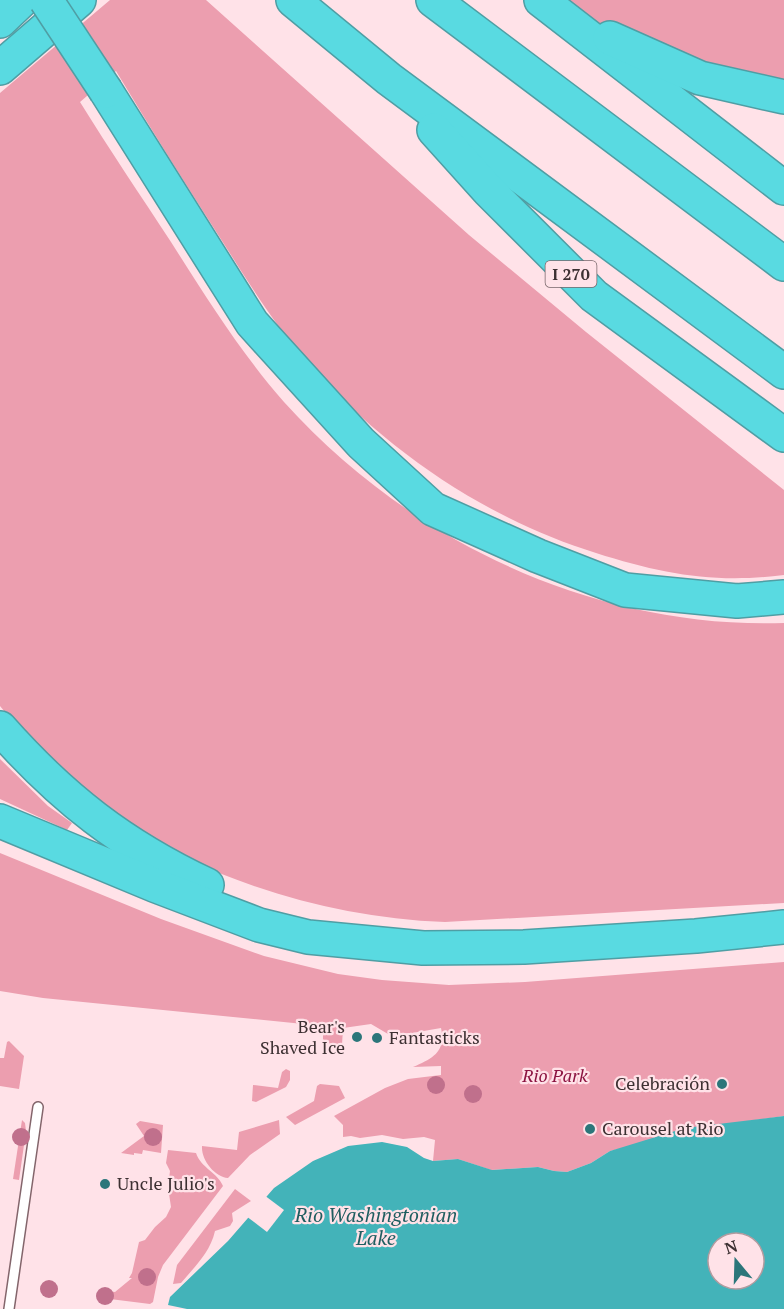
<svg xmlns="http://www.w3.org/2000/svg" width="784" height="1309" viewBox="0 0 784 1309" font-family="'PT Serif',serif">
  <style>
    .green { fill: #ec9eaf }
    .water { fill: #43b3b9; fill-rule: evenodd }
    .pier { fill: #ffe2e8 }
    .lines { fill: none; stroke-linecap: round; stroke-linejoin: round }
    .lane-casing { stroke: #83656b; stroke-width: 12 }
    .highway-casing { stroke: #4f9ea4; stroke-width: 36 }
    .lane { stroke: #fff; stroke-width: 9 }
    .highway { stroke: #59dae1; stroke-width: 33 }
    .highway-bridge-casing { stroke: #4f9ea4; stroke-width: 36; stroke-linecap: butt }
    .highway-bridge { stroke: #59dae1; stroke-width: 33 }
    .tree { fill: #c0708c }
    .poi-dot { fill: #2c767a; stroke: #ffe2e8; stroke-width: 2 }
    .labels { text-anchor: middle; stroke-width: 4.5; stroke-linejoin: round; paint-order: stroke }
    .shield { fill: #ffe2e8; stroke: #776569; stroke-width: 1.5 }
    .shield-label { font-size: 16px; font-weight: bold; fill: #3d3032 }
    .poi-label { font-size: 18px; fill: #3d3032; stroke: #ffe2e8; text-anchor: start }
    .park-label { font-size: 18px; font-style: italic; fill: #8c1341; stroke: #ffe2e8 }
    .water-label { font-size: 20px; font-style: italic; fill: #1f5d60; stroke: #ffe2e8 }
  </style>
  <rect width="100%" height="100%" fill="#ffe2e8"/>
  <!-- green -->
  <g class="green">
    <path d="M110,0H206L469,235L586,332L784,490V575C715,584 662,574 596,553C486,519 385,450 308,363C276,327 250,285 224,244C187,187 151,129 116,71L80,102C109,149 141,196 171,242C206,297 241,353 284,402C410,542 595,629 784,623V903L445,922C366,919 292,902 219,873C199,865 178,859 161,847C104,810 43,759 0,706V93Z"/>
    <polygon points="567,0 784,0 784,88 763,86 606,28 579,10"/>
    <polygon points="0,759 48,806 72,823 67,830 0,799"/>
    <path d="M0,853L161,919L264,956L338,974L382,980L449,985L525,982L784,962V1116L735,1123L610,1151L591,1163L567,1172L554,1171L538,1167L491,1170L458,1159L433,1161L435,1140L424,1137L403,1139L382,1135L360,1138L351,1136L343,1137V1125L334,1116L385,1088L408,1079L441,1075V1066L413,1067C433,1058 446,1052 441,1028L412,1033L388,1034L371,1024L343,1028L342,1045L326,1043L323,1039V1026L43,998L0,991Z"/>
    <polygon points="9,1041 24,1056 19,1089 0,1086 0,1058 4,1058 7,1042"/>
    <polygon points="286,1069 290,1071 290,1080 286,1087 256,1102 252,1101 253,1085 278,1088 282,1072"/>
    <polygon points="320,1084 339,1086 345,1098 295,1125 286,1117 314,1101 317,1086"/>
    <polygon points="22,1120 25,1123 26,1131 19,1180 13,1179"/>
    <path d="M279,1120L280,1134L250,1155L228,1178C215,1177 201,1160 202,1146L237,1150L239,1132Z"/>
    <polygon points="140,1121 163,1125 161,1153 143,1150 142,1154 134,1153 134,1155 121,1153 144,1136 136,1124"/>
    <path d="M168,1150L196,1153C201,1168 218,1173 223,1186L163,1265L158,1277L153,1302L150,1304L110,1299V1301L100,1299L101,1290L115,1292L132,1278H129L132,1273L139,1242L145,1240L155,1227L166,1217L171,1207L168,1187L170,1171L166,1163Z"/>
    <path d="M235,1189L251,1201L232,1213L233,1221L230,1226L215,1231C210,1253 195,1266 181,1283L173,1284L177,1265Z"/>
  </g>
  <!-- water -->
  <path class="water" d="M784,1116V1309H187L168,1305L170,1297L228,1241L274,1188L313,1161L348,1146L382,1142L407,1147L424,1158L433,1161L458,1159L492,1170L538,1167L554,1171L567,1172L591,1163L610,1151L685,1128ZM718,1243H754V1279H718Z"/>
  <!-- pier -->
  <polygon class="pier" points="264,1195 284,1210 267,1232 246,1216"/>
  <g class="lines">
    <!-- lane casing -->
    <g class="lane-casing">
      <polyline id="lane" points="9,1309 38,1107"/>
    </g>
    <!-- highway casing -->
    <g class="highway-casing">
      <g id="highway">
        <polyline points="293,0 389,79 784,372"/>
        <polyline points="433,0 784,264"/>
        <polyline points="541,0 784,188"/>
        <polyline points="0,21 22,0"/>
        <polyline points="610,38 700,78 784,97"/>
        <polyline points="0,68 79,0"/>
        <polyline points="106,91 252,323 361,443 433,509 538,556 625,590 737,601 784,597"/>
        <polyline points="434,130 488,190 594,296 784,435"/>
        <path d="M0,728C62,798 122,845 207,885"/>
        <polyline points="0,821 154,885 259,925 308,937 423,948 524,947 696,936 784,927"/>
      </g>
    </g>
    <!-- lane -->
    <use href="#lane" class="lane"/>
    <!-- highway -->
    <use href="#highway" class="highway"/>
    <!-- highway-bridge casing -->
    <g class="highway-bridge-casing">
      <polyline id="highway-bridge" points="46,0 106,91"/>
    </g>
    <!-- highway-bridge -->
    <use href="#highway-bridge" class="highway-bridge"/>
  </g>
  <!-- trees -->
  <g class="tree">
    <circle cx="436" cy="1085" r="9"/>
    <circle cx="473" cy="1094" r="9"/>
    <circle cx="21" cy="1137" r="9"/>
    <circle cx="153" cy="1137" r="9"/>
    <circle cx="147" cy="1277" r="9"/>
    <circle cx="49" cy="1289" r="9"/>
    <circle cx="105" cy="1296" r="9"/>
  </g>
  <!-- markers -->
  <g class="poi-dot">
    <circle cx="357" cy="1037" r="6"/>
    <circle cx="377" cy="1038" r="6"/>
    <circle cx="722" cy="1084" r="6"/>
    <circle cx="590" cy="1129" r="6"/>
    <circle cx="105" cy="1184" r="6"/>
  </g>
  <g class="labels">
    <!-- shield labels -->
    <rect class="shield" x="545.5" y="261" width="51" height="26" rx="4.5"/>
    <g class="shield-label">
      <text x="571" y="280">I 270</text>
    </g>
    <!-- poi labels -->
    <g class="poi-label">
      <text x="345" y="1033" text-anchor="end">Bear's<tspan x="345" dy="21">Shaved Ice</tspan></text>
      <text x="389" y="1044">Fantasticks</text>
      <text x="710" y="1090" text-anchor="end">Celebración</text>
      <text x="602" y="1135">Carousel at Rio</text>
      <text x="117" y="1190">Uncle Julio's</text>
    </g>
    <!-- park labels -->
    <g class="park-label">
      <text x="555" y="1082">Rio Park</text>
    </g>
    <!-- water labels -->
    <g class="water-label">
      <text x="376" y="1222">Rio Washingtonian<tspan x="376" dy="23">Lake</tspan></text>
    </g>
  </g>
  <!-- north arrow -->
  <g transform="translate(736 1261) rotate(341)"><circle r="28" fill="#ffe2e8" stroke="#b19b9f" stroke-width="1.5"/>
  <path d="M0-4.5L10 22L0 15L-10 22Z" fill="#2c767a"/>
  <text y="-9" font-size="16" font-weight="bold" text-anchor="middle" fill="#3d3032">N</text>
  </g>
</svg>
